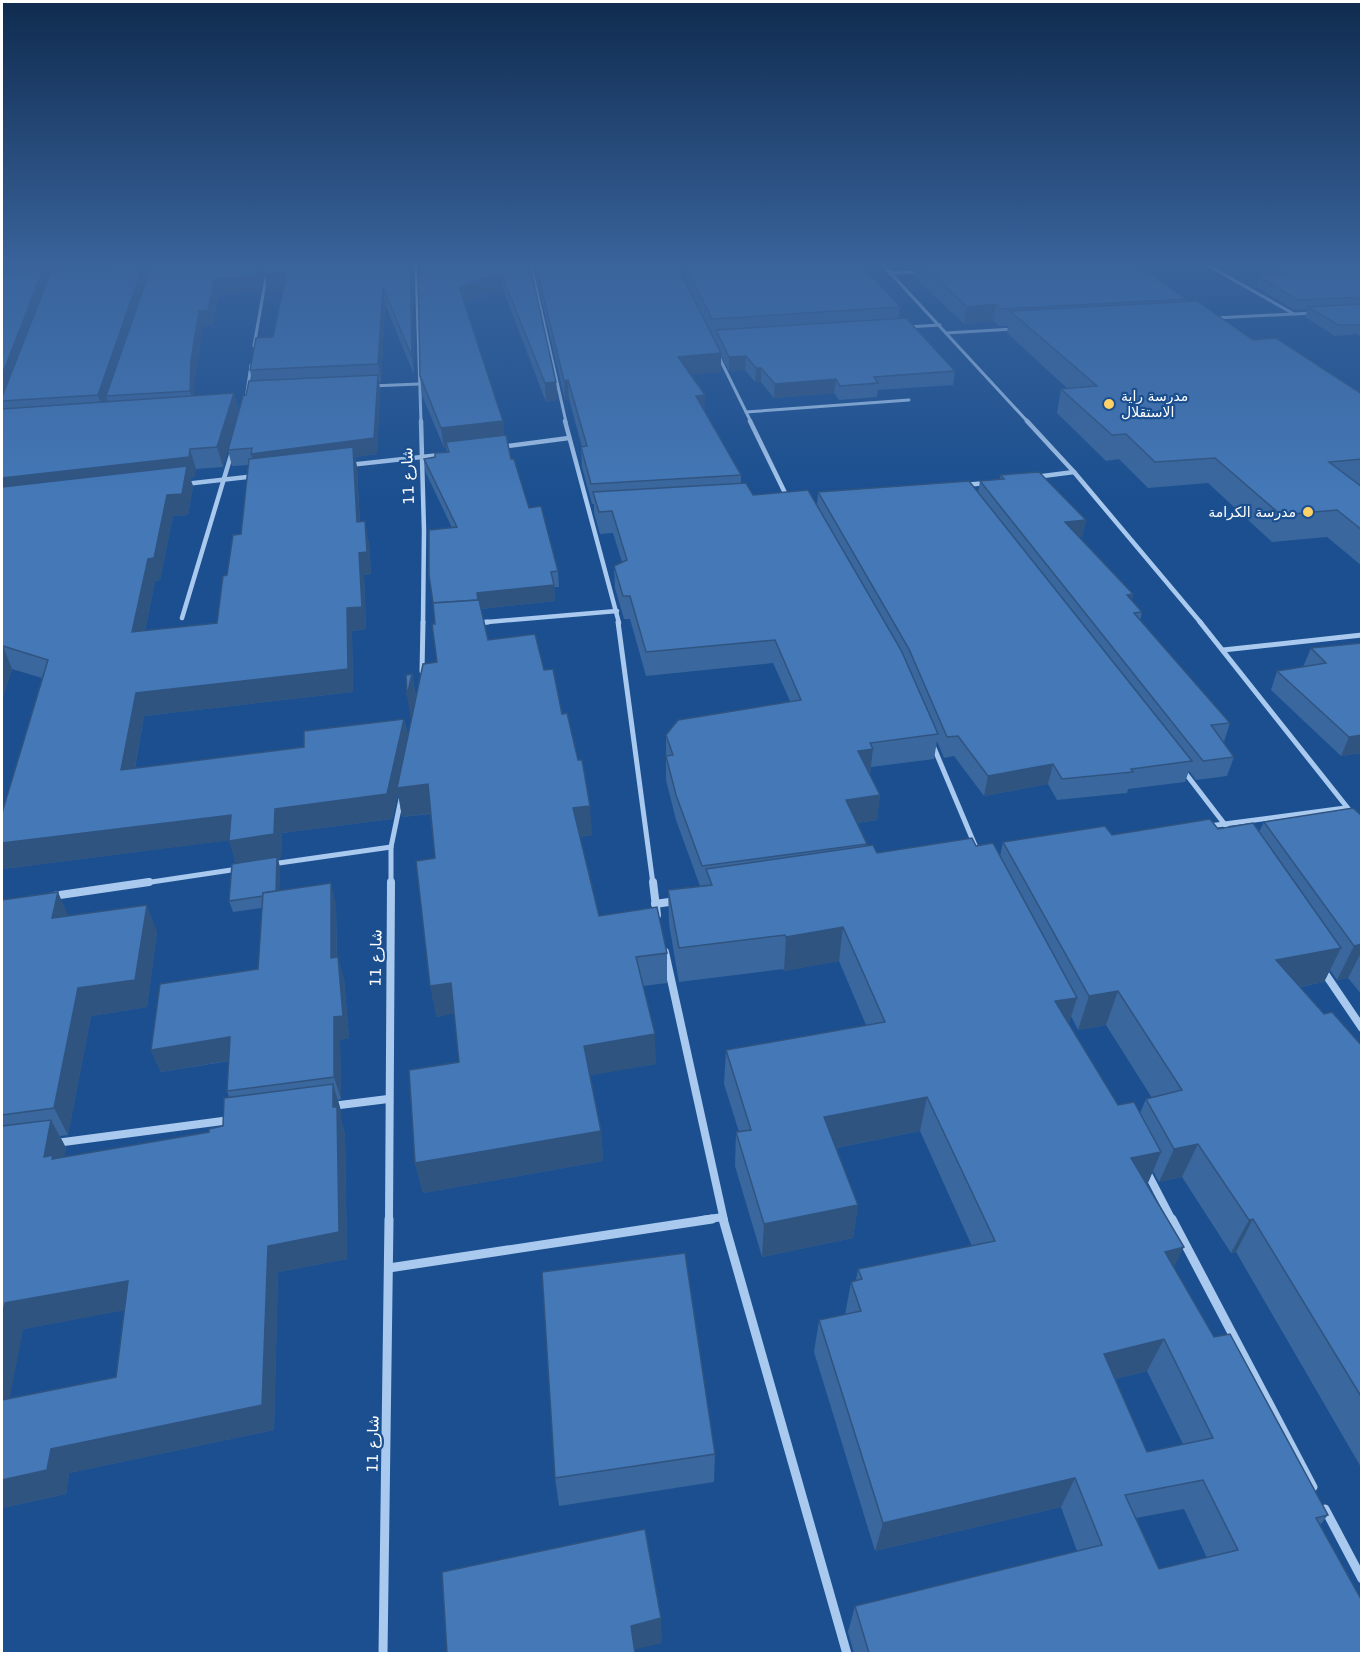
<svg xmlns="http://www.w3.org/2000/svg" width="1363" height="1655" viewBox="0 0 1363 1655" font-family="'DejaVu Sans',Vazirmatn,sans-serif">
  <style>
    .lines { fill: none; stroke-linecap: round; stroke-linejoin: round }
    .minor-far4 { stroke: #a9c9ee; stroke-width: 3 }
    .minor-far3 { stroke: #a9c9ee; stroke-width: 4.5 }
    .minor-far2 { stroke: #a9c9ee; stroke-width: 5 }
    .minor-far1 { stroke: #a9c9ee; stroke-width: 8 }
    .minor { stroke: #a9c9ee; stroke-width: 9 }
    .wall { fill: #3a679d; fill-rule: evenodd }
    .shaded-wall { fill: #305480 }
    .building { fill: #4478b7; stroke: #305480; stroke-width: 1.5; fill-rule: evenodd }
    .poi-dot { fill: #ffd166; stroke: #1b4f8f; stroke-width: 2 }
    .labels { text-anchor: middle; stroke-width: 4.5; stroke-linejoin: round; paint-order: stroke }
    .far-poi-label { font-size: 14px; fill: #fff; stroke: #1b4f8f; text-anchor: start }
    .street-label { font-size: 15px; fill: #fff; stroke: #1b4f8f }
  </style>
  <rect width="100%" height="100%" fill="#1b4f8f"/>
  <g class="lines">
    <!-- minor-far4 -->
    <g class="minor-far4">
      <polyline points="416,266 421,422"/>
      <polyline points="531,266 566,422"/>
      <polyline points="884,266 1028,422"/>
      <polyline points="1209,266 1294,314"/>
      <polyline points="889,273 921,272"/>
      <polyline points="1215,318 1313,313"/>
      <polyline points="907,327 940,325"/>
      <polyline points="946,333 1013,329"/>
      <polyline points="254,346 268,266"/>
      <polyline points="718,355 751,422"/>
      <polyline points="371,386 419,384"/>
      <polyline points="246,399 251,365"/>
      <polyline points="746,412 909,400"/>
    </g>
    <!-- minor-far3 -->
    <g class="minor-far3">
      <polyline points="421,421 424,531 423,623"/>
      <polyline points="565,421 619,623"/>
      <polyline points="750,421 787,497"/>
      <polyline points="1027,421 1074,472 1201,623"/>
      <polyline points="501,447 569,438"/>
      <polyline points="349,465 440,455"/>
      <polyline points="1035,477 1074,472"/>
      <polyline points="185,484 256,476"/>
      <polyline points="964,485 987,483"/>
      <polyline points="182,618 232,452"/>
      <polyline points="476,623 617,611"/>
    </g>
    <!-- minor-far2 -->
    <g class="minor-far2">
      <polyline points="618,622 653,884"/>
      <polyline points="1200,622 1362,826"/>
      <polyline points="476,623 488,622"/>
      <polyline points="1223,650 1362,635"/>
      <polyline points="422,671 423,622"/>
      <polyline points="932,743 977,850"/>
      <polyline points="1183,770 1226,826"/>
      <polyline points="1209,826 1345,808"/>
      <polyline points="272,864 391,847"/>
      <polyline points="138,884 238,869"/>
      <polyline points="391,884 391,847 401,799"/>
    </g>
    <!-- minor-far1 -->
    <g class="minor-far1">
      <polyline points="653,882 657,915"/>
      <polyline points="53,896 149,882"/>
      <polyline points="655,904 676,901"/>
      <polyline points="665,952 724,1220"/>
      <polyline points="1322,969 1362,1028"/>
      <polyline points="332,1106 388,1099"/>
      <polyline points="56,1143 230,1120"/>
      <polyline points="1147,1172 1172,1220"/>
      <polyline points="389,1220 391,882"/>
      <polyline points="702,1220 723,1217"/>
    </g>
    <!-- minor -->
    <g class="minor">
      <polyline points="723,1219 847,1654"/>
      <polyline points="1172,1219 1313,1487"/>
      <polyline points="389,1268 712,1219"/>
      <polyline points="1325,1509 1362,1579"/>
      <polyline points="383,1654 389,1219"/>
    </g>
  </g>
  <!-- wall -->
  <g class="wall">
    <path d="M2,266H264V268L261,269L262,276L260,291L218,295L212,326H203L195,377L194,396L234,393L239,412L252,381L250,370L273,337L283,289L268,291L412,266L414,375L385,304L381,382H379L380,390L377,454L355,457L357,467L360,522L369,543L371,574L364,575L366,629L352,631L353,692L144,716L135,768L304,747L404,719L408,736L411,721L412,674L416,697L437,662L435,624L452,528L426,473L424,459L435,457L447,452L446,448H444L422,395L420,376L418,266H530L556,382L557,400L546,402L503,289L464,303L503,421L504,436L511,459L529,508L558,571L559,587H554L555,601L481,609L488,640L544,670L562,714L592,835L580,837L599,916L667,953V983L643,986L656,1064L590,1075L601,1131L603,1161L423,1193L415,1163L459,1062L454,1013L436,1017L435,858L430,814L402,817L398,793L392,819L282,833L281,858L278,859L280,868L279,890L336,905L337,957L344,979L349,1038L340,1040L341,1099L338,1100L341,1111V1120L345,1134L347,1259L278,1272L274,1430L69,1473L66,1494L2,1508V900L68,916L157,932L147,1007L91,1016L68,1135L60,1136L66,1148L64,1157L209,1132L223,1126L229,1097L227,1091L229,1061L161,1072L151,1050L258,969L262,908L233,912L229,901L236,863L229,840L4,869L2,865V813L42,678L12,669L2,700ZM234,427L228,450L232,466L249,465L241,534L227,575L217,623L145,631L155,581L160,580L173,516L188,515L193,486L190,478L194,477L196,469L223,467ZM124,1310L116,1377L9,1398L23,1329Z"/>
    <path d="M534,266H677L685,281V274H681L677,266H874L868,272L900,307L899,318L955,371L953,385L878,390L877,397L839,400L834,393L774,398L761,382H755L745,370L729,371L721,356V372L690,374L705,395L704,411L741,475V483L753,495L817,505L818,492H978L980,481L1000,479V475L1086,520L1082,537H1079L1133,594L1132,600L1142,612L1140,621L1230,723L1224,742L1234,757L1227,776L1196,780L1189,771L1185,782L1128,789L1127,793L1057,800L1048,784L984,796L954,756L944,758L937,741L934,759L871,767L870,774L880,795L877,820L857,823L867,844V846L877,853L976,846L1000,856L1003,842L1218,829L1259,832L1264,822L1362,816V995L1348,978L1337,980L1330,970L1324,982L1300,987L1324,1014L1362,1046V1469L1236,1252L1231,1253L1182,1177L1159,1182L1153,1171L1147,1185L1174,1267L1214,1337L1328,1515L1320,1525L1362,1653H854L848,1632L855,1606L1077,1551L1061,1507L875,1551L814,1352L819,1320L845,1315L851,1282L856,1280L858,1269L972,1246L920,1131L836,1148L858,1205L853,1238L762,1257L735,1166L736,1132H739L724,1084L726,1050L866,1025L839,961L784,971L783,969L679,982L669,924L668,890L700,886L676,820L666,780V735L790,701L773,663L646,676L630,619H624L615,588L614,566L622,562L613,533L600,534L594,513V504H592L582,467L581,447H582L569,399L565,400ZM1071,1016L1078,1030L1106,1025L1152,1098L1146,1099L1140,1113L1118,1105L1069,1024ZM1147,1371L1183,1444L1147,1452L1115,1379ZM1184,1509L1207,1558L1159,1569L1136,1518Z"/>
    <polygon points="905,266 1137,266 1186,299 1185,302 1253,340 1362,394 1362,484 1358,484 1362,487 1362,566 1327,537 1272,542 1208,483 1148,488 1119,459 1106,461 1057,413 1061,389 1067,388 1007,333 1008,326 999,326 993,321 964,324 914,276 915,268 907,268"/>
    <polygon points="1247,266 1362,266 1362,337 1357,334 1335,336 1305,317 1308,309 1294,310 1257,287 1260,277 1265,276"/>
    <polygon points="1362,643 1362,753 1341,756 1271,690 1277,671 1303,667 1311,648"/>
    <polygon points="715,1454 714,1482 559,1506 555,1478"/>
  </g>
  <!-- shaded-wall -->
  <g class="shaded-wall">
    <polygon points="11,266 55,266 57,271 51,280 45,281 47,288 2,401 2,267"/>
    <polygon points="143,266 147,283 106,396 108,401 103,414 98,395"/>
    <polygon points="258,266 260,266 262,276 260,291 218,295 212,326 203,326 195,377 194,408 190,391 191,360 199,311 214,280"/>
    <polygon points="410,266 412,266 414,375 412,357"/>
    <polygon points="861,266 874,266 860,280"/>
    <polygon points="287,272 290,289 268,291 264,274"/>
    <polygon points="501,273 503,289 461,304 459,287"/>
    <polygon points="383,287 385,304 381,382 378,364"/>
    <polygon points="996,304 993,321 964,324 967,307"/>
    <polygon points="721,353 721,372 678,376 678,357"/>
    <polygon points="746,356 745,370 729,371 729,357"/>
    <polygon points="756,368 761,368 761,382 755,382"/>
    <polygon points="378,375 380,390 377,454 355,457 357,467 361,544 357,522 255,470 251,454"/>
    <polygon points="836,379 834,393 774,398 775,384"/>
    <polygon points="568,380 569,399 565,400 564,381"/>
    <polygon points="556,382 557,400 546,402 545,383"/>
    <polygon points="234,393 239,412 223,467 217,447"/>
    <polygon points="705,395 704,414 696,396"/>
    <polygon points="503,421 504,441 446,442 446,448 444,448 441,428"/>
    <polygon points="190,449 196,469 194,477 190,478 193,486 188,515 173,516 160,580 155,581 140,655 2,500 2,478"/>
    <polygon points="1086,520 1082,537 1061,539 1065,522"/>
    <polygon points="365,521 369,543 371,574 364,575 366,629 352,631 353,692 144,716 130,794 121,770 136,693 347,608 359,553"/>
    <polygon points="554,585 555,601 480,609 477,593"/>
    <polygon points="1133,594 1129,612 1127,595"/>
    <polygon points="3,646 12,669 2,700 2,649"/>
    <polygon points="412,674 417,705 412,727 407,696"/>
    <polygon points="404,719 409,742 428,784 433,813 402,817 398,793 392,819 282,833 281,858 278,859 280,868 279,906 237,865 229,841"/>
    <polygon points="1362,735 1362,753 1341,756 1349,737"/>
    <polygon points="873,749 870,774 858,751"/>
    <polygon points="1053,764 1048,784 984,796 988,776"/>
    <polygon points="880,795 877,820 843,825 846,800"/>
    <polygon points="590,806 592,835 575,838 573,808"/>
    <polygon points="231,815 239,839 4,869 2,865 2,843"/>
    <polygon points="331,883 336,905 337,981 331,958"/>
    <polygon points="58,892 70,920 52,918"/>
    <polygon points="147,905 157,932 147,1007 91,1016 68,1135 54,1108 78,988"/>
    <polygon points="843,927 839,961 784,971 786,937"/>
    <polygon points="1362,944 1362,951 1348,978 1337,980 1354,946"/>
    <polygon points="1341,948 1324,982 1261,994 1276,960"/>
    <polygon points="338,957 344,979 349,1038 340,1040 341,1099 334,1077 334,1017"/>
    <polygon points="451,983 457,1013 436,1017 430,986"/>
    <polygon points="1118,991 1106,1025 1078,1030 1089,996"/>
    <polygon points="1077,998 1066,1032 1055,1001"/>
    <polygon points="655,1034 656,1064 587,1076 584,1046"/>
    <polygon points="230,1037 238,1059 161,1072 151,1050"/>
    <polygon points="333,1084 341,1111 341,1120 345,1134 347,1259 278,1272 274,1430 69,1473 66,1494 2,1508 2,1480 51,1449 268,1246 333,1107"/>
    <polygon points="927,1097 920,1131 820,1151 824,1117"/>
    <polygon points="51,1120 66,1148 62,1171 44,1157"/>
    <polygon points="601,1131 603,1161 423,1193 415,1163"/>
    <polygon points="1198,1144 1182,1177 1159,1182 1174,1149"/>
    <polygon points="1161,1152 1147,1185 1131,1158"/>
    <polygon points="858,1205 853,1238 762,1257 764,1224"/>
    <polygon points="1253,1219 1236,1252 1231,1253 1249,1220"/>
    <polygon points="1184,1247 1168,1280 1165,1252"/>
    <polygon points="128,1281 143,1307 23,1329 4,1428 2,1425 2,1318 5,1303"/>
    <polygon points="1164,1339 1147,1371 1090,1385 1104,1354"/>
    <polygon points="1075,1478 1061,1507 875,1551 883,1523"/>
    <polygon points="661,1618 662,1643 633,1650 631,1626"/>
  </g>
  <!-- building -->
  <g class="building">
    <polygon points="143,266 98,395 2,401 2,397 51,272"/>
    <polygon points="165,266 258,266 257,276 214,280 208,310 199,311 191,360 190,391 106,396 151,267"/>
    <polygon points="265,266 410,266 412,357 383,287 378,364 250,370 256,338 273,337 287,272 264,274"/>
    <polygon points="418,266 530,266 556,382 545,383 501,273 459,287 503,421 441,428 420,376"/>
    <polygon points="536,266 677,266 721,353 678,357 705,395 696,396 741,475 591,484 581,447 587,446 568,380 564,381"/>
    <polygon points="686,266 863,266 900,307 712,319"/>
    <polygon points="924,266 1137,266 1153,276 1186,299 1002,309 996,304 967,307"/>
    <polygon points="1267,266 1362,266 1362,297 1298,300 1260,277 1282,275"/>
    <polygon points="42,272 2,375 2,274"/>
    <polygon points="1197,301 1253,340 1276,338 1362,394 1362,459 1329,462 1362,487 1362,530 1337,510 1281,515 1215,458 1155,462 1126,434 1112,435 1061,389 1097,386 1010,311"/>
    <polygon points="1362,304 1362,325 1338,325 1308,307"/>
    <polygon points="906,318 955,371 874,377 878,383 840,386 836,379 775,384 761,368 756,368 746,356 729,357 716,330"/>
    <polygon points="378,375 374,438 251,454 252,448 228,450 243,396 246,395 249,381"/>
    <polygon points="234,393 217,447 190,449 189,457 2,478 2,409"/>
    <polygon points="506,435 511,459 514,459 529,508 541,506 558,571 551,572 554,585 477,593 478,600 433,603 429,575 429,530 457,527 424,459 435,457 435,453 449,452 446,442"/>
    <polygon points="353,447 357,522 365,521 367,552 359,553 362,607 347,608 348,669 136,693 121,770 304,747 304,731 404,719 387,794 275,809 274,834 229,841 231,815 2,843 2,813 48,660 3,646 2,649 2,487 187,466 182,494 167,495 154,558 148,559 132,632 217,623 223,576 227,575 233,535 241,534 249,459"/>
    <polygon points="1039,472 1086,520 1065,522 1133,594 1127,595 1142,612 1134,613 1230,723 1211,725 1234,757 1203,761 980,481 1004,479 1000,475"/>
    <polygon points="969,481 1192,761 1131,769 1133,772 1062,779 1053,764 988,776 958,736 947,737 909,649 818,492"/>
    <polygon points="746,483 753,495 808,490 901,650 938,734 870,743 873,749 858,751 880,795 846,800 867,844 702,866 676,795 666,756 673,755 666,735 678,720 801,700 775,640 646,652 630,596 623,596 614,566 627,560 612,511 599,512 593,492"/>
    <polygon points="479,600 488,640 535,634 544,670 553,669 562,714 567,713 578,760 582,760 590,806 573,808 599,916 657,907 667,953 636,957 655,1034 584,1046 601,1131 415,1163 409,1070 459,1062 451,983 430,986 416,861 435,858 428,784 397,788 423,664 437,662 432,624 435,624 433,603"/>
    <polygon points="1362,643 1362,735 1349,737 1277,671 1326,663 1311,648"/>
    <polygon points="412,674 407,696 406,675"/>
    <polygon points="1353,808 1362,816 1362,944 1354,946 1264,822"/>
    <polygon points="1210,819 1218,829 1253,823 1341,948 1276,960 1324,1014 1332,1012 1362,1046 1362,1398 1253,1219 1249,1220 1198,1144 1174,1149 1146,1099 1182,1090 1118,991 1089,996 1003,842 1105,826 1112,835"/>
    <path d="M972,838L976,846L993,843L1077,998L1055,1001L1118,1105L1134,1102L1161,1152L1131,1158L1184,1247L1165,1252L1214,1337L1230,1334L1328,1515L1316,1518L1362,1601V1653H869L855,1606L1102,1545L1075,1478L883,1523L819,1320L861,1311L851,1282L862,1279L858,1269L995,1241L927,1097L824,1117L858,1205L764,1224L736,1132L751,1130L726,1050L885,1022L843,927L786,937L785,935L679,948L668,890L712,885L706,869L873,845L877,853ZM1164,1339L1213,1438L1147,1452L1104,1354ZM1203,1480L1238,1550L1159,1569L1125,1495Z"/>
    <polygon points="277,857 276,891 263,893 263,896 229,901 232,864"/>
    <polygon points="331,883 331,958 338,957 343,1016 334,1017 334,1077 227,1091 230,1037 151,1050 160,984 258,969 263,893"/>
    <polygon points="58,892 52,918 147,905 135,980 78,988 54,1108 2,1115 2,900"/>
    <polygon points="333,1084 333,1107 337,1107 339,1232 268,1246 262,1405 51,1449 47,1470 2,1480 2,1400 116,1377 128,1281 5,1303 2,1318 2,1126 51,1120 44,1157 53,1155 52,1159 209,1132 209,1129 223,1126 224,1098"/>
    <polygon points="685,1253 715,1454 555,1478 542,1272"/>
    <polygon points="645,1529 661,1618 631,1626 635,1653 447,1653 442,1572"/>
  </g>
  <!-- sky -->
  <linearGradient id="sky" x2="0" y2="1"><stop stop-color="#0f2b4f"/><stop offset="0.53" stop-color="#39639b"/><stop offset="1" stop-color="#39639b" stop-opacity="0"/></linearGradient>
  <rect width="1363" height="498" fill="url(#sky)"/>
  <!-- markers -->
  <g class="poi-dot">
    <circle cx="1109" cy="404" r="6"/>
    <circle cx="1308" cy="512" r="6"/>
  </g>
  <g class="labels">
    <!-- far-poi labels -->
    <g class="far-poi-label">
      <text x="1121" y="401">مدرسة راية<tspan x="1121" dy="16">الاستقلال</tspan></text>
      <text x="1296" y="517" text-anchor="end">مدرسة الكرامة</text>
    </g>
    <!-- street labels -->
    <g class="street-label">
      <text transform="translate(408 476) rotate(-92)" y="5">شارع 11</text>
      <text transform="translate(376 958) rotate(-89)" y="5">شارع 11</text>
      <text transform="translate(373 1444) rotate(-89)" y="5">شارع 11</text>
    </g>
  </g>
  <!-- border -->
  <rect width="1363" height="1655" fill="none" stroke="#ffffff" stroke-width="6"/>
</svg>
